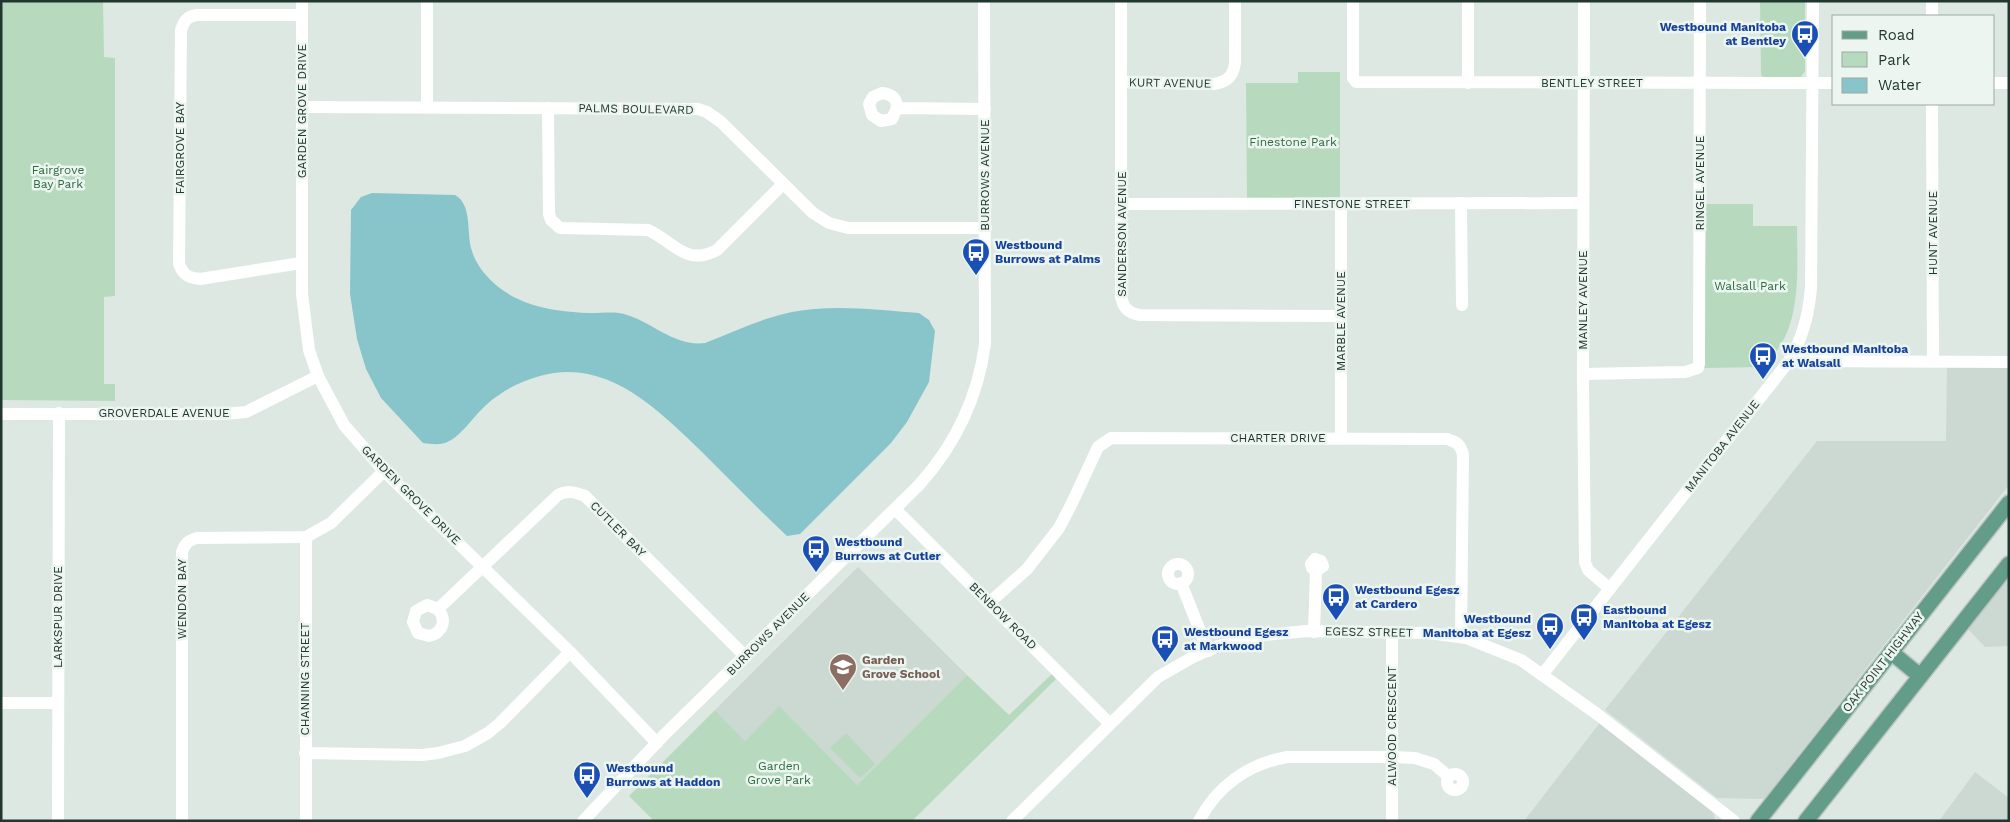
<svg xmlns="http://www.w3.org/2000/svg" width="2010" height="822" viewBox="0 0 2010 822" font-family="'Work Sans',sans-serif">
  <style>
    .built { fill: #ccd8d2 }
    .green { fill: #b7d9be }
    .water { fill: #88c5cb }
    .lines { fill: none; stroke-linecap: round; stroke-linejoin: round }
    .major-casing { stroke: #bcc3c1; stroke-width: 18 }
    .minor { stroke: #fff; stroke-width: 12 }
    .major { stroke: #649c8a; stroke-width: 15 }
    .labels { text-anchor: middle; stroke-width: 5; stroke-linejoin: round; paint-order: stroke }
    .transit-label { font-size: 12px; font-weight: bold; fill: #164399; stroke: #edf5f1; text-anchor: start }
    .street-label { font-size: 12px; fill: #20372f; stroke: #edf5f1 }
    .park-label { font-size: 12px; fill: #2d6b41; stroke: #edf5f1 }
    .education-label { font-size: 12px; font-weight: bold; fill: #785e54; stroke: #edf5f1; text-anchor: start }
  </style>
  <rect width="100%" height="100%" fill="#dde8e3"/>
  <!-- built -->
  <g class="built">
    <polygon points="1947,364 2009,365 2009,485 1764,799 1717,798 1605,710 1817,441 1946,441"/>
    <polygon points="858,567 967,675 857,785 779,707 745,741 715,710"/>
    <polygon points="2009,575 2009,646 1985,647 1966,627"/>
    <polygon points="1602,720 1713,808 1715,821 1524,821"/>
    <polygon points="1975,772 2009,798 2009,821 1939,821"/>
  </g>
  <!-- green -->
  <g class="green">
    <polygon points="1,1 103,1 104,57 115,58 115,296 104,297 104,384 115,384 115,401 1,400"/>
    <polygon points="1760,1 1805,1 1805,71 1801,77 1763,77 1761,75"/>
    <polygon points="1298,72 1340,72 1340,200 1247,200 1246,83 1298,83"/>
    <path d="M1706,204H1753V226H1797C1797,259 1800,296 1789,327C1784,342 1774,355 1765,367L1703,368Z"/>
    <polygon points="1052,674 1056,679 912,821 654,821 629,796 715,710 745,741 779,706 857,785 967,675 1009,715"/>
    <polygon points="846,733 875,764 860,778 830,748"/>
  </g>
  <!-- water -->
  <path class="water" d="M372,193L455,195C473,205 466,234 472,251C474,259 480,268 485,274C512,306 553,312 593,313C603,313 617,311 627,315C653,323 676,347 705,343C733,332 762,318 792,312C832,304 878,310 919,313L929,320L935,331L929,382L907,422L891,443L800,534L787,536C758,509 731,481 703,453C659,411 608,357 540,376C526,380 511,386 499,395C494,398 489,402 484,407C472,418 461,437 445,443C438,445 430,444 423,443L381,398L366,369L357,339L350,294L351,210L361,197Z"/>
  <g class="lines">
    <!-- major casing -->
    <g class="major-casing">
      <g id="major">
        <polyline points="1891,652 1920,676"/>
        <polyline points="1758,821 2009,503"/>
        <polyline points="1806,821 2009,564"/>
      </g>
    </g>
    <!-- minor -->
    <g class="minor">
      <polyline points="302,1 302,294 309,350 318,376 344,425 384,471 570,652 657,743"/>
      <path d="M1121,1V296C1123,308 1128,313 1140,315L1341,316"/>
      <polyline points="1353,1 1353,78 1356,82 1834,83"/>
      <polyline points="1468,1 1468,83"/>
      <polyline points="1584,1 1583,381 1585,562 1588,570 1610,589"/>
      <polyline points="1932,1 1932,16"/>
      <path d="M1121,82L1213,84C1227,82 1233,77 1235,63V1"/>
      <polyline points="1994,83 2009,83"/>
      <polyline points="1932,104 1933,361"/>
      <polyline points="302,107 698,109 707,112 721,122 813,213 829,223 848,228 986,228"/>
      <polyline points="427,107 427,1"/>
      <path d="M548,108L549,214L551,220L560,228L648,230C673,241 686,267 717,250L783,184"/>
      <path d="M897,108C897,98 891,94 882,93L873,97L869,104L872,115L881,121L892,119L897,108L985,109"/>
      <polyline points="1461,203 1462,305"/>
      <polyline points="1121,204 1583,203"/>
      <polyline points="1341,204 1341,437"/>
      <path d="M301,263L200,279C189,278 183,275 179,264L181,30C184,21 187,16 197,15H302"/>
      <polyline points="1789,361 2009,362"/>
      <polyline points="1583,374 1685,372 1698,368 1699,364 1700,1"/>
      <polyline points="1,414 224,414 246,412 318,376"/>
      <polyline points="895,509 1110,724"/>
      <polyline points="306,537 306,821"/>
      <circle cx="1178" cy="574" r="10"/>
      <polyline points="1181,583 1208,651"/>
      <path d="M989,603L1027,569L1059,528L1072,503L1098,447L1111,438L1447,439C1457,442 1461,445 1463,455L1461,637"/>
      <path d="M438,609L427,605L416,611L413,622L418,633L429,636C443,633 447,620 438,609L558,495C568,490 574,492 585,496L745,656"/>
      <polyline points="1314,632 1316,571 1323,566 1321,561 1315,559 1311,564 1312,568 1316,571"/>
      <polyline points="1392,632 1392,821"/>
      <path d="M1542,675L1789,361C1803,338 1809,314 1811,287L1813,1"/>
      <polyline points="1,703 57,703"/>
      <polyline points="305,753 422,755 438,753 465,746 488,733 500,723 570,652"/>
      <circle cx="1455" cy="782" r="8"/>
      <polyline points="58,821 59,413"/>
      <path d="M182,821V552C185,543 189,540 197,538L306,537L331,523L384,471"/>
      <path d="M583,821L664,735L919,485C955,445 978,397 985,344L984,1"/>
      <polyline points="1012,821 1158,677 1193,657 1218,646 1265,635 1307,631 1429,633 1466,638 1521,660 1597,714 1734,821"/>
      <path d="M1199,821C1217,786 1248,764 1287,757H1393L1415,758L1434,764L1448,776"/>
    </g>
    <!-- major -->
    <use href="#major" class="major"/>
  </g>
  <!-- icons -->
  <defs>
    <g id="bus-pin" transform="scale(1.4375)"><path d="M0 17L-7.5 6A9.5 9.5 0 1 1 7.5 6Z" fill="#1a4fb4" stroke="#edf5f1"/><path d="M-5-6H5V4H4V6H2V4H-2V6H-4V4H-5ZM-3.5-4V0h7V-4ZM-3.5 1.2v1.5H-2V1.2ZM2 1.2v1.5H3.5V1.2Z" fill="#fff"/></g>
    <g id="school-pin" transform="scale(1.4375)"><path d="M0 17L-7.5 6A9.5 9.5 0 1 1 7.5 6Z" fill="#8d6e63" stroke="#edf5f1"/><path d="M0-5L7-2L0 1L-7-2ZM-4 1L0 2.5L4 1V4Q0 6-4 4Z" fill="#fff"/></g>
  </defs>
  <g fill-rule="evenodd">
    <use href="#bus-pin" x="1805" y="34"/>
    <use href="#bus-pin" x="976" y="252"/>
    <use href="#bus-pin" x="1763" y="356"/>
    <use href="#bus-pin" x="816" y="549"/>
    <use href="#bus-pin" x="1336" y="597"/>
    <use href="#bus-pin" x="1584" y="617"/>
    <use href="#bus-pin" x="1550" y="626"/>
    <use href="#bus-pin" x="1165" y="639"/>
    <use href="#school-pin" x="843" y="667"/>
    <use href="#bus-pin" x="587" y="775"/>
  </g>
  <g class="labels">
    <!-- transit labels -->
    <g class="transit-label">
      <text x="1786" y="31" text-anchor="end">Westbound Manitoba<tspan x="1786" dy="14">at Bentley</tspan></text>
      <text x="995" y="249">Westbound<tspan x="995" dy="14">Burrows at Palms</tspan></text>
      <text x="1782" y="353">Westbound Manitoba<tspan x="1782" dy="14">at Walsall</tspan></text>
      <text x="835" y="546">Westbound<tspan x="835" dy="14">Burrows at Cutler</tspan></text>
      <text x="1355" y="594">Westbound Egesz<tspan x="1355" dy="14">at Cardero</tspan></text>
      <text x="1603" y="614">Eastbound<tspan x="1603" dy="14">Manitoba at Egesz</tspan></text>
      <text x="1531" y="623" text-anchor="end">Westbound<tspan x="1531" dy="14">Manitoba at Egesz</tspan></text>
      <text x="1184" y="636">Westbound Egesz<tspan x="1184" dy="14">at Markwood</tspan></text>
      <text x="606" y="772">Westbound<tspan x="606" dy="14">Burrows at Haddon</tspan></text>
    </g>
    <!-- street labels -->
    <g class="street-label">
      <text transform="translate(1170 83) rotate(1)" y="4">KURT AVENUE</text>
      <text x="1592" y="87">BENTLEY STREET</text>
      <text transform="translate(636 109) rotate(1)" y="4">PALMS BOULEVARD</text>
      <text transform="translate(302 111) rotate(-90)" y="4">GARDEN GROVE DRIVE</text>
      <text transform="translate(180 148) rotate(-90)" y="4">FAIRGROVE BAY</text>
      <text transform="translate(985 175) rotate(-90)" y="4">BURROWS AVENUE</text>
      <text transform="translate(1700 183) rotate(-90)" y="4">RINGEL AVENUE</text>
      <text x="1352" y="208">FINESTONE STREET</text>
      <text transform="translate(1933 233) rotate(-90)" y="4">HUNT AVENUE</text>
      <text transform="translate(1122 234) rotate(-90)" y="4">SANDERSON AVENUE</text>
      <text transform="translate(1583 300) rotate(-90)" y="4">MANLEY AVENUE</text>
      <text transform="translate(1341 321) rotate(-90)" y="4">MARBLE AVENUE</text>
      <text x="164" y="417">GROVERDALE AVENUE</text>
      <text x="1278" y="442">CHARTER DRIVE</text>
      <text transform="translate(1722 446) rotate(-52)" y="4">MANITOBA AVENUE</text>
      <text transform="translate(411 495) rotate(45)" y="4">GARDEN GROVE DRIVE</text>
      <text transform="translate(618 529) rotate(45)" y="4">CUTLER BAY</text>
      <text transform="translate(182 599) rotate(-90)" y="4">WENDON BAY</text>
      <text transform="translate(1003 616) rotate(45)" y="4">BENBOW ROAD</text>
      <text transform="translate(58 617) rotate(-90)" y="4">LARKSPUR DRIVE</text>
      <text transform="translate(1369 632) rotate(1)" y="4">EGESZ STREET</text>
      <text transform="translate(768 634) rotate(-45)" y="4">BURROWS AVENUE</text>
      <text transform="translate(1883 662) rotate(-52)" y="4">OAK POINT HIGHWAY</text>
      <text transform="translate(305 679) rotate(-90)" y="4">CHANNING STREET</text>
      <text transform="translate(1392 726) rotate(-90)" y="4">ALWOOD CRESCENT</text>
    </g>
    <!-- park labels -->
    <g class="park-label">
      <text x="1293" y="146">Finestone Park</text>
      <text x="58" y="174">Fairgrove<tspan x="58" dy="14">Bay Park</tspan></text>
      <text x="1750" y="290">Walsall Park</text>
      <text x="779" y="770">Garden<tspan x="779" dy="14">Grove Park</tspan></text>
    </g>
    <!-- education labels -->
    <g class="education-label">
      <text x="862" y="664">Garden<tspan x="862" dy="14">Grove School</tspan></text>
    </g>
  </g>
  <!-- border -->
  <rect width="2010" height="822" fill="none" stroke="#20372f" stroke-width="5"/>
  <!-- legend -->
  <rect x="1832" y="15" width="162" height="90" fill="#edf5f1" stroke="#9ba9a3"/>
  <rect x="1842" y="31" width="25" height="8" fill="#649c8a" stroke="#9ba9a3"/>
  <text x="1878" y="40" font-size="15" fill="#20372f">Road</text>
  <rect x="1842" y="52" width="25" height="15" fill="#b7d9be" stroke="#9ba9a3"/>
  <text x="1878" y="65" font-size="15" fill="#20372f">Park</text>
  <rect x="1842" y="78" width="25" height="15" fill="#88c5cb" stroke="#9ba9a3"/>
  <text x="1878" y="90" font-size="15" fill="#20372f">Water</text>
</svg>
